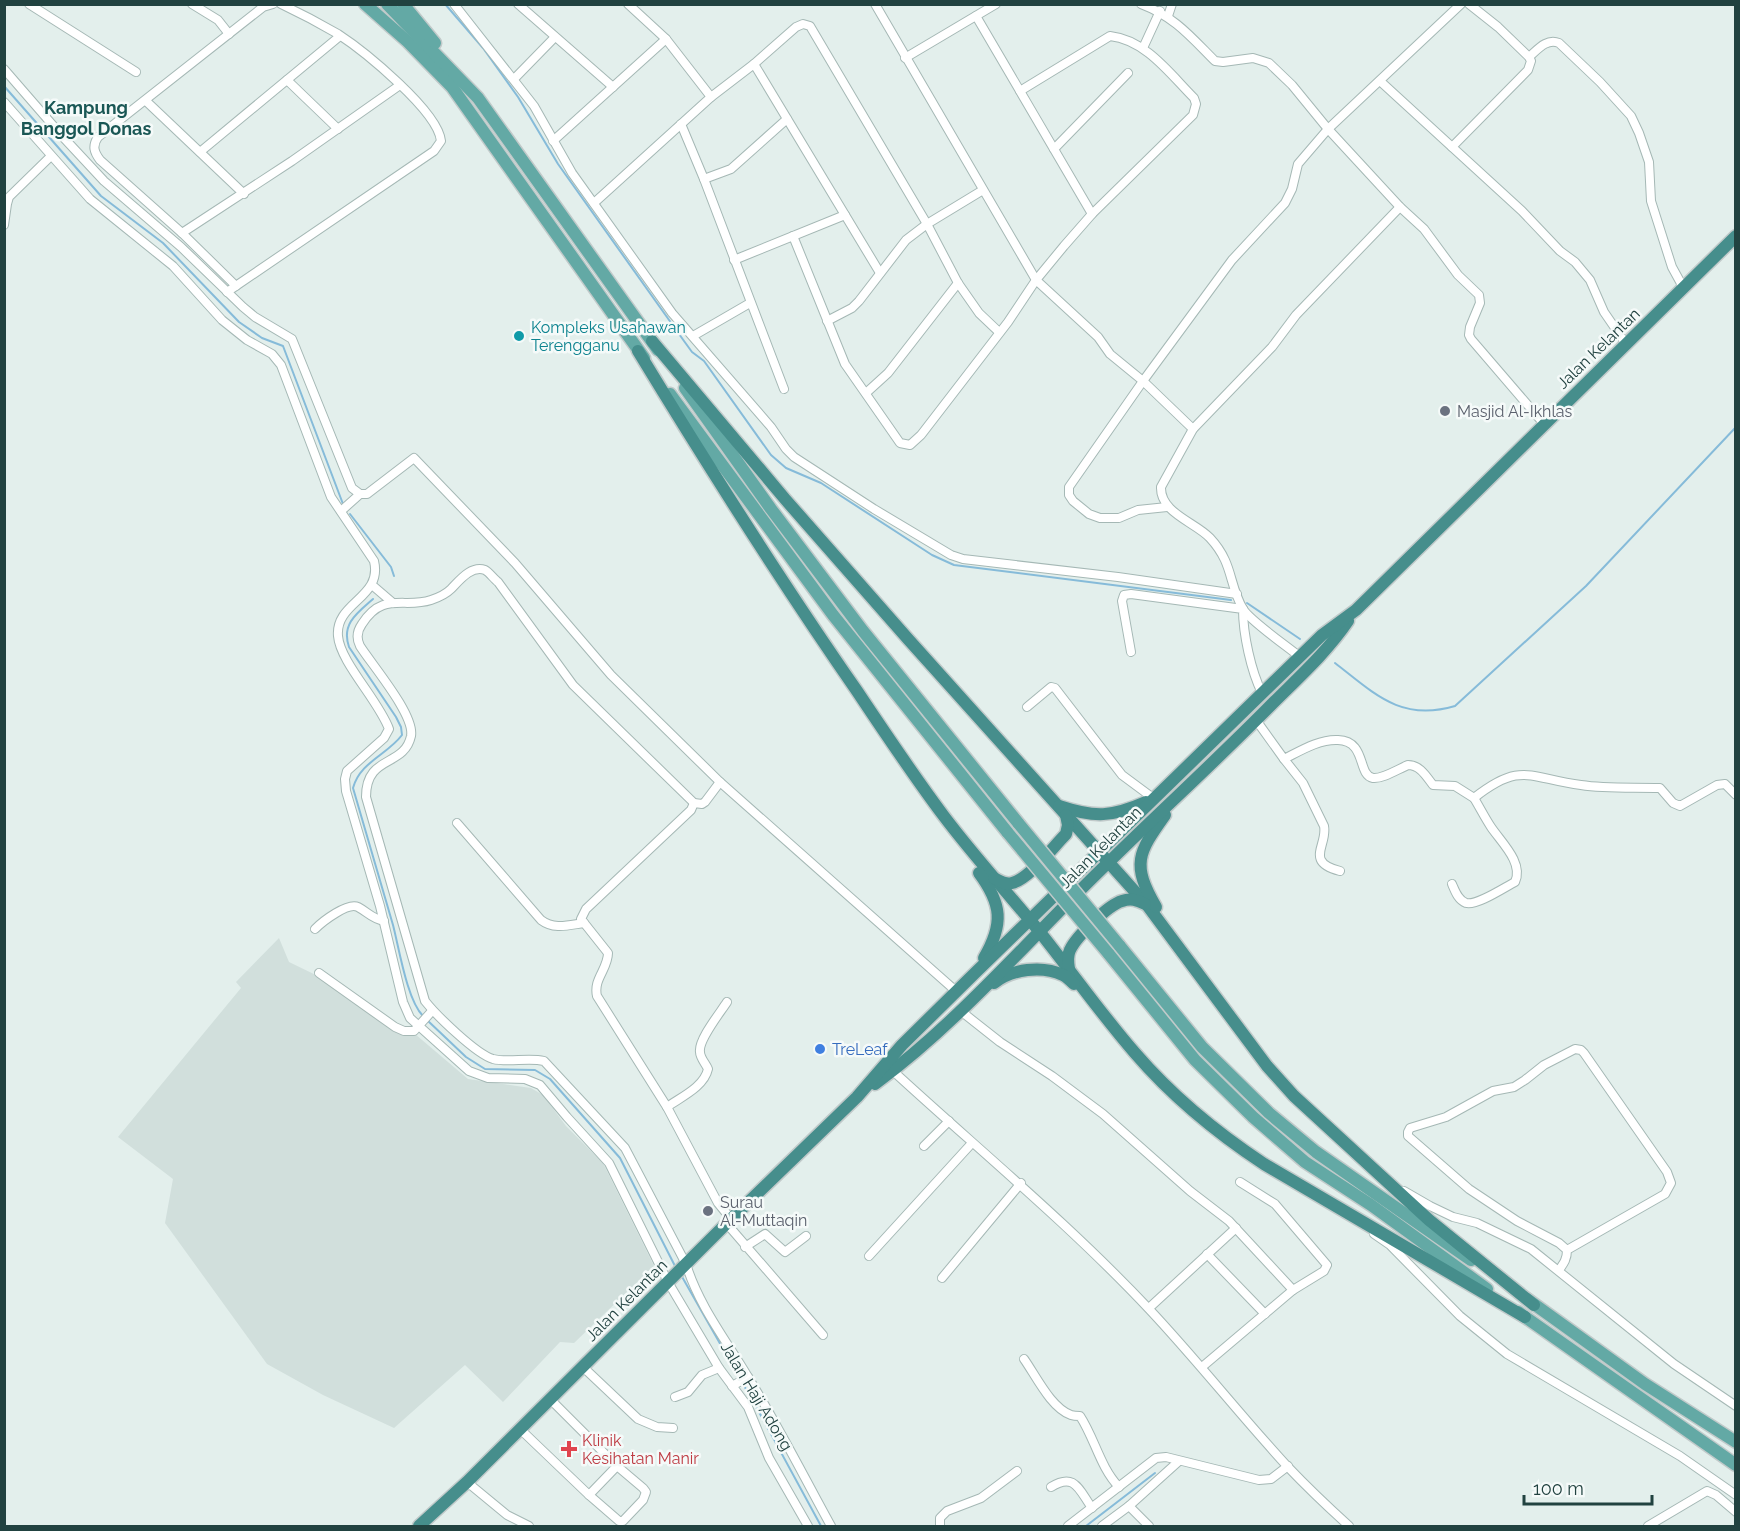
<svg xmlns="http://www.w3.org/2000/svg" width="1740" height="1531" viewBox="0 0 1740 1531" font-family="Raleway,sans-serif">
  <style>
    .built { fill: #d1dfdc }
    .lines { fill: none; stroke-linecap: round; stroke-linejoin: round }
    .stream { stroke: #86bbd9; stroke-width: 2 }
    .minor-casing { stroke: #a5b8b5; stroke-width: 10 }
    .primary-casing { stroke: #c1caca; stroke-width: 15 }
    .trunk-casing { stroke: #c1caca; stroke-width: 15 }
    .minor { stroke: #fff; stroke-width: 8 }
    .primary { stroke: #63a9a5; stroke-width: 12 }
    .trunk { stroke: #468e8c; stroke-width: 12 }
    .primary-bridge-casing { stroke: #c1caca; stroke-width: 15; stroke-linecap: butt }
    .primary-bridge { stroke: #63a9a5; stroke-width: 12 }
    .culture-dot { fill: #0f9aa8; stroke: #f5faf9; stroke-width: 2 }
    .worship-dot { fill: #6b7280; stroke: #f5faf9; stroke-width: 2 }
    .shop-dot { fill: #3f7fe0; stroke: #f5faf9; stroke-width: 2 }
    .health-dot { fill: #e0444e; stroke: #f5faf9; stroke-width: 2 }
    .labels { text-anchor: middle; stroke-width: 5; stroke-linejoin: round; paint-order: stroke }
    .culture-label { font-size: 16px; fill: #0d838f; stroke: #f5faf9; text-anchor: start }
    .street-label { font-size: 16px; fill: #214240; stroke: #f5faf9 }
    .worship-label { font-size: 16px; fill: #5b616d; stroke: #f5faf9; text-anchor: start }
    .shop-label { font-size: 16px; fill: #366cbe; stroke: #f5faf9; text-anchor: start }
    .health-label { font-size: 16px; fill: #be3a42; stroke: #f5faf9; text-anchor: start }
    .neighbourhood-label { font-size: 18px; font-weight: bold; fill: #1a5755; stroke: #f5faf9 }
  </style>
  <rect width="100%" height="100%" fill="#e3efec"/>
  <!-- built -->
  <polygon class="built" points="279,938 289,962 322,978 357,1001 396,1032 415,1034 468,1079 531,1088 543,1095 566,1126 603,1163 654,1266 574,1343 560,1342 503,1402 465,1365 394,1428 323,1395 267,1364 165,1223 173,1179 118,1137 241,988 236,982"/>
  <g class="lines">
    <!-- stream -->
    <g class="stream">
      <polyline points="445,4 483,48 518,97 558,164 684,341 692,352 704,361 771,455 786,468 821,483 932,555 954,565 1231,600"/>
      <polyline points="4,86 101,196 163,243 239,322 262,338 283,346 343,504"/>
      <polyline points="350,514 391,567 394,576"/>
      <path d="M373,599C357,613 341,624 349,647L396,717L401,727L402,735C387,755 360,762 353,788C366,834 380,879 393,925C399,948 407,1000 423,1016"/>
      <polyline points="1247,603 1300,639"/>
      <path d="M1335,663C1375,694 1401,722 1455,706L1586,586L1736,427"/>
      <polyline points="427,1020 466,1057 485,1069 535,1070 550,1079 620,1158 676,1268"/>
      <polyline points="681,1275 759,1412 821,1526"/>
      <polyline points="1086,1526 1155,1473"/>
    </g>
    <!-- minor casing -->
    <g class="minor-casing">
      <g id="minor">
        <polyline points="29,4 136,72"/>
        <polyline points="192,4 218,20 229,34"/>
        <polyline points="454,4 534,106 572,173 672,313 771,427 786,449 794,457 874,509 951,555 963,559 1118,577 1237,594"/>
        <polyline points="518,4 613,87"/>
        <polyline points="628,4 666,39 711,97"/>
        <polyline points="875,4 1036,280 1098,337 1110,354 1143,381 1193,429"/>
        <path d="M1141,4C1175,17 1190,36 1215,61L1223,62L1253,58L1269,63L1292,85L1328,129L1400,207L1424,229L1458,275L1479,295L1480,303L1470,327L1469,335L1471,339L1544,424"/>
        <polyline points="976,16 1092,214"/>
        <polyline points="1168,16 1172,4"/>
        <polyline points="1143,48 1160,11"/>
        <path d="M1529,57C1538,49 1547,38 1559,43L1600,82L1631,116L1639,133L1649,162L1651,201L1672,267L1683,287"/>
        <polyline points="905,58 996,4"/>
        <polyline points="754,64 880,273"/>
        <polyline points="4,69 63,137 104,181 181,247 243,307 255,317 292,339 352,488 360,494 367,494 414,458 515,563 611,675 720,782 957,992"/>
        <polyline points="514,79 555,37"/>
        <polyline points="287,80 338,129"/>
        <polyline points="1380,81 1522,211 1560,251 1575,262 1590,280 1604,312 1626,344"/>
        <polyline points="146,101 244,194"/>
        <path d="M4,102L90,199L173,266L222,320L247,340L272,354L281,365L331,497L374,561C383,598 335,602 338,636C340,662 379,701 389,729L384,738L347,771L345,779L346,791L380,906L403,1002L410,1018L469,1071L488,1078L525,1079L540,1085L567,1117L609,1163L668,1282L719,1368L748,1407L769,1458L808,1526"/>
        <polyline points="681,124 704,179 784,389"/>
        <polyline points="553,141 666,39"/>
        <polyline points="1452,147 1528,70 1531,61 1529,57 1498,27 1469,4"/>
        <polyline points="1054,149 1128,73"/>
        <polyline points="200,152 340,36"/>
        <polyline points="704,179 731,169 787,119"/>
        <polyline points="594,203 711,97 754,64 796,27 803,24 810,26 927,224 958,283 979,313 999,332"/>
        <polyline points="4,225 7,204 9,197 51,156"/>
        <polyline points="182,233 292,161 400,85"/>
        <path d="M793,236L845,364L900,443L910,445L921,435L1008,322L1036,280L1064,246L1092,214L1193,115L1196,104L1194,98C1170,74 1146,40 1110,36L1020,91"/>
        <polyline points="734,260 845,215"/>
        <path d="M236,286L182,233L100,160C94,152 92,146 98,137L263,7L273,4"/>
        <path d="M227,292L434,151L441,141C438,111 364,51 338,34C319,23 300,13 281,4"/>
        <polyline points="827,321 852,308 859,301 906,240 927,224 983,190"/>
        <polyline points="693,336 750,303"/>
        <polyline points="866,393 888,373 958,283"/>
        <polyline points="1167,507 1138,510 1119,518 1100,518 1089,514 1073,501 1069,495 1069,487 1143,381 1232,260 1285,203 1292,189 1298,164 1328,129 1461,4"/>
        <polyline points="341,511 360,494"/>
        <polyline points="372,585 393,603"/>
        <path d="M1131,652L1122,601L1124,595L1131,594L1243,609C1243,634 1251,671 1262,693"/>
        <path d="M1300,657C1288,647 1249,620 1243,609C1228,583 1234,564 1210,538C1195,522 1160,513 1161,487L1193,429L1272,347L1296,315L1400,207"/>
        <polyline points="1027,707 1051,687 1055,688 1122,775 1153,798"/>
        <path d="M1256,720L1284,759C1300,751 1319,739 1338,740C1367,741 1357,775 1373,778C1383,779 1398,769 1408,765C1420,765 1426,776 1433,785L1455,786L1474,798C1522,760 1530,779 1581,785C1607,789 1634,787 1660,788L1673,803L1680,806L1717,785L1725,784L1736,795"/>
        <path d="M1284,759L1303,783L1324,826C1328,845 1304,862 1340,871"/>
        <path d="M720,782L705,802L702,804L694,803L573,685L498,582C494,579 489,572 485,570C471,565 459,581 451,589C446,594 437,598 431,600C404,609 383,591 362,624C357,631 356,638 360,646C372,665 415,715 411,736C404,768 366,754 366,797L425,1001C436,1015 476,1054 493,1059C509,1063 528,1057 544,1061L625,1148L686,1264C699,1306 726,1340 748,1377C778,1425 804,1477 831,1526"/>
        <path d="M694,803L691,810L586,909L581,919L608,953C608,969 593,979 597,996L667,1107L718,1203L731,1219"/>
        <path d="M457,823L541,920C554,930 569,925 584,923"/>
        <path d="M1452,884C1455,891 1458,900 1466,903C1477,906 1505,887 1515,882C1524,863 1501,842 1491,827C1485,818 1480,808 1474,798"/>
        <path d="M315,929C323,921 348,902 358,907C369,913 371,918 384,921"/>
        <polyline points="319,973 395,1027 404,1031 414,1031 432,1011"/>
        <polyline points="962,1012 1000,1042 1052,1076 1103,1114 1190,1191 1229,1221 1293,1290"/>
        <path d="M893,1071C979,1150 1069,1224 1149,1309C1197,1360 1240,1415 1287,1466C1307,1487 1328,1507 1349,1526"/>
        <path d="M667,1107C681,1097 704,1087 708,1069C706,1064 700,1058 700,1052C698,1040 720,1013 727,1002"/>
        <polyline points="924,1146 949,1121"/>
        <polyline points="1404,1191 1430,1206 1453,1217 1477,1223 1531,1249 1674,1364 1736,1406"/>
        <polyline points="727,1224 823,1335"/>
        <polyline points="1374,1234 1390,1245 1460,1316 1507,1354 1680,1456 1736,1495"/>
        <polyline points="745,1247 765,1234 785,1252 806,1236"/>
        <polyline points="1207,1254 1265,1314"/>
        <polyline points="869,1256 972,1143"/>
        <path d="M1559,1270C1564,1263 1567,1259 1567,1250L1559,1243L1517,1221L1469,1189L1408,1136V1132L1410,1128L1446,1117L1493,1091L1514,1087L1525,1080L1544,1065L1575,1049L1581,1050L1584,1053L1667,1172L1671,1183L1665,1194L1567,1250"/>
        <polyline points="942,1278 1021,1183"/>
        <polyline points="1149,1308 1236,1228"/>
        <path d="M1024,1359C1036,1376 1051,1408 1071,1415C1074,1416 1077,1416 1080,1416C1095,1439 1100,1467 1119,1487"/>
        <polyline points="583,1367 638,1419 657,1427 673,1428"/>
        <polyline points="1202,1367 1293,1290 1324,1271 1327,1265 1275,1204 1240,1182"/>
        <polyline points="732,1386 748,1377"/>
        <polyline points="675,1397 688,1392 702,1375 719,1368"/>
        <polyline points="520,1429 589,1495 617,1466 550,1399"/>
        <polyline points="467,1482 507,1515 529,1526"/>
        <path d="M1051,1487C1075,1472 1079,1490 1092,1508"/>
        <polyline points="589,1495 619,1521 623,1521 643,1500 646,1492 643,1488 617,1466"/>
        <polyline points="1129,1506 1149,1526"/>
        <polyline points="940,1526 940,1518 947,1511 981,1498 1017,1471"/>
        <polyline points="1068,1526 1156,1458 1166,1457 1259,1480 1271,1479 1288,1466"/>
        <polyline points="1102,1526 1129,1506 1179,1461"/>
        <polyline points="1648,1526 1707,1491 1716,1495 1736,1512"/>
      </g>
    </g>
    <!-- primary casing -->
    <g class="primary-casing">
      <g id="primary">
        <polyline points="365,4 408,42 452,87 644,358"/>
        <polyline points="387,4 478,98 658,350"/>
        <polyline points="403,4 435,43"/>
        <polyline points="685,388 771,509 863,631 1019,824"/>
        <polyline points="670,394 833,615 1008,833"/>
        <polyline points="1119,945 1202,1047 1269,1113 1316,1152 1471,1260"/>
        <polyline points="1108,953 1195,1060 1253,1117 1305,1162 1371,1205 1487,1289"/>
        <polyline points="1527,1299 1645,1384 1736,1442"/>
        <polyline points="1518,1312 1736,1465"/>
      </g>
    </g>
    <!-- trunk casing -->
    <g class="trunk-casing">
      <g id="trunk">
        <polyline points="652,341 785,499 908,639 1147,905 1267,1066 1294,1096 1429,1220 1534,1305"/>
        <path d="M638,351C708,466 780,580 857,691C885,733 913,775 943,815C973,855 1007,892 1039,931C1071,971 1101,1014 1135,1053C1172,1096 1217,1133 1264,1164L1525,1317"/>
        <path d="M1059,806C1095,818 1112,817 1146,802"/>
        <path d="M979,873C1002,904 1004,924 984,958"/>
        <path d="M994,878C1000,881 1005,885 1012,883C1029,879 1053,847 1066,834L1068,825L1066,815"/>
        <path d="M1156,907C1131,864 1138,853 1165,815"/>
        <path d="M1069,969C1068,963 1067,956 1070,950C1076,937 1108,905 1122,901C1131,898 1137,900 1145,904"/>
        <path d="M994,983C1012,969 1042,965 1063,975C1067,977 1071,981 1074,984"/>
        <path d="M875,1084C963,1019 1033,934 1112,859C1165,807 1220,757 1272,704C1299,677 1327,652 1348,621"/>
        <polyline points="419,1526 467,1482 731,1219 857,1097 902,1045 976,972 1322,635 1356,610 1736,236"/>
      </g>
    </g>
    <!-- minor -->
    <use href="#minor" class="minor"/>
    <!-- primary -->
    <use href="#primary" class="primary"/>
    <!-- trunk -->
    <use href="#trunk" class="trunk"/>
    <!-- primary-bridge casing -->
    <g class="primary-bridge-casing">
      <g id="primary-bridge">
        <polyline points="1019,824 1119,945"/>
        <polyline points="1008,833 1108,953"/>
      </g>
    </g>
    <!-- primary-bridge -->
    <use href="#primary-bridge" class="primary-bridge"/>
  </g>
  <!-- markers -->
  <circle class="culture-dot" cx="519" cy="336" r="6"/>
  <g class="worship-dot">
    <circle cx="1445" cy="411" r="6"/>
    <circle cx="708" cy="1211" r="6"/>
  </g>
  <circle class="shop-dot" cx="820" cy="1049" r="6"/>
  <path class="health-dot" d="M566 1440h6v6h6v6h-6v6h-6v-6h-6v-6h6z"/>
  <g class="labels">
    <!-- culture labels -->
    <g class="culture-label">
      <text x="531" y="333">Kompleks Usahawan<tspan x="531" dy="18">Terengganu</tspan></text>
    </g>
    <!-- street labels -->
    <g class="street-label">
      <text transform="translate(1598 348) rotate(-44)" y="6">Jalan Kelantan</text>
      <text transform="translate(1100 847) rotate(-45)" y="6">Jalan Kelantan</text>
      <text transform="translate(626 1300) rotate(-45)" y="6">Jalan Kelantan</text>
      <text transform="translate(757 1396) rotate(59)" y="6">Jalan Haji Adong</text>
    </g>
    <!-- worship labels -->
    <g class="worship-label">
      <text x="1457" y="417">Masjid Al-Ikhlas</text>
      <text x="720" y="1208">Surau<tspan x="720" dy="18">Al-Muttaqin</tspan></text>
    </g>
    <!-- shop labels -->
    <g class="shop-label">
      <text x="832" y="1055">TreLeaf</text>
    </g>
    <!-- health labels -->
    <g class="health-label">
      <text x="582" y="1446">Klinik<tspan x="582" dy="18">Kesihatan Manir</tspan></text>
    </g>
    <!-- neighbourhood labels -->
    <g class="neighbourhood-label">
      <text x="86" y="114">Kampung<tspan x="86" dy="21">Banggol Donas</tspan></text>
    </g>
  </g>
  <!-- border -->
  <rect width="1740" height="1531" fill="none" stroke="#214240" stroke-width="12"/>
  <!-- scale -->
  <path d="M1524 1495v9h128v-9" fill="none" stroke="#214240" stroke-width="3"/>
  <text x="1533" y="1495" font-size="18" fill="#214240" stroke="#f5faf9" stroke-width="4.5" paint-order="stroke">100 m</text>
</svg>
